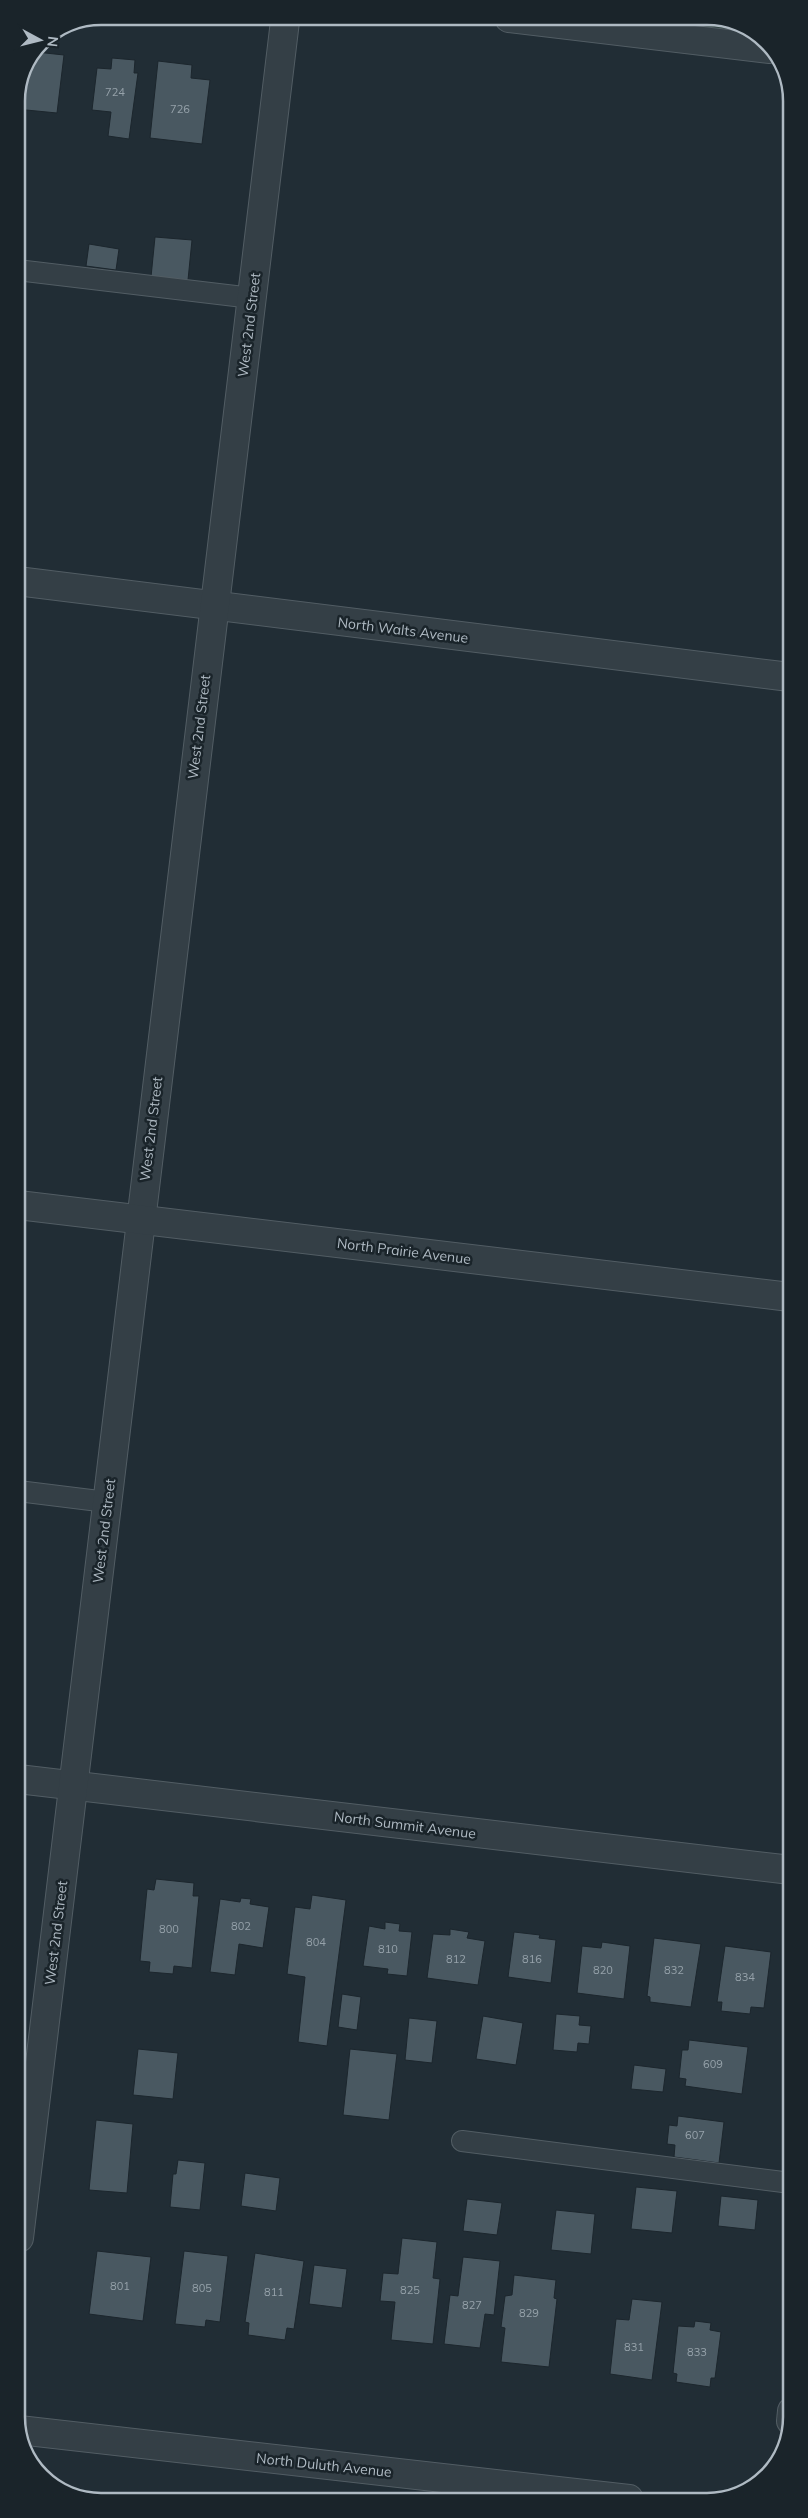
<svg xmlns="http://www.w3.org/2000/svg" width="808" height="2518" viewBox="0 0 808 2518" font-family="Mulish,sans-serif">
  <style>
    .green { fill: #273b38 }
    .building { fill: #495861; stroke: #1c262d }
    .lines { fill: none; stroke-linecap: round; stroke-linejoin: round }
    .service-casing { stroke: #525d64; stroke-width: 22 }
    .minor-casing { stroke: #525d64; stroke-width: 30 }
    .tertiary-casing { stroke: #525d64; stroke-width: 30 }
    .service { stroke: #343f46; stroke-width: 20 }
    .minor { stroke: #343f46; stroke-width: 28 }
    .tertiary { stroke: #343f46; stroke-width: 28 }
    .labels { text-anchor: middle; stroke-width: 5; stroke-linejoin: round; paint-order: stroke }
    .number-label { font-size: 11px; fill: #96a2aa }
    .street-label { font-size: 14px; fill: #afbac3; stroke: #1a242a }
    .rim { fill: none; stroke: #afbac3; stroke-width: 2.5 }
  </style>
  <rect width="100%" height="100%" fill="#212d35"/>
  <!-- green -->
  <polygon class="green" points="713,16 763,37 509,18"/>
  <!-- building -->
  <g class="building">
    <polygon points="36,52 64,55 57,113 16,109 16,96"/>
    <polygon points="112,58 135,60 134,73 138,73 129,139 108,136 111,112 92,110 97,68 111,69"/>
    <polygon points="158,61 192,65 191,78 210,80 202,144 150,138"/>
    <polygon points="155,237 192,240 188,280 151,277"/>
    <polygon points="89,244 119,249 116,270 86,266"/>
    <polygon points="156,1879 194,1883 193,1896 199,1896 192,1968 174,1966 173,1974 149,1972 150,1962 140,1961 147,1889 154,1890"/>
    <polygon points="312,1895 346,1900 327,2046 298,2042 305,1977 287,1974 295,1907 310,1909"/>
    <polygon points="241,1898 251,1899 250,1904 269,1907 263,1948 239,1944 235,1975 210,1972 220,1899 240,1902"/>
    <polygon points="385,1922 400,1924 399,1931 412,1932 407,1976 387,1974 388,1969 363,1966 369,1926 385,1929"/>
    <polygon points="450,1929 469,1932 467,1938 485,1941 478,1985 427,1978 433,1934 450,1935"/>
    <polygon points="514,1932 540,1935 539,1938 556,1940 551,1983 508,1977"/>
    <polygon points="654,1938 701,1944 691,2007 650,2002 650,1997 647,1996"/>
    <polygon points="602,1942 630,1946 624,1999 577,1993 582,1946 601,1948"/>
    <polygon points="725,1946 771,1952 764,2008 751,2007 750,2014 721,2011 722,2002 717,2002"/>
    <polygon points="342,1994 361,1997 357,2030 338,2027"/>
    <polygon points="556,2014 580,2016 579,2025 591,2026 589,2044 578,2043 577,2052 553,2050"/>
    <polygon points="483,2016 523,2023 516,2065 476,2059"/>
    <polygon points="409,2018 437,2021 432,2063 405,2060"/>
    <polygon points="689,2040 748,2047 742,2094 685,2086 686,2079 679,2078 682,2050 688,2050"/>
    <polygon points="138,2049 178,2053 173,2099 133,2095"/>
    <polygon points="350,2049 397,2054 389,2120 343,2115"/>
    <polygon points="634,2065 666,2069 663,2092 631,2089"/>
    <polygon points="678,2116 724,2122 719,2163 674,2157 675,2145 667,2144 669,2125 677,2126"/>
    <polygon points="96,2120 133,2124 127,2193 89,2190"/>
    <polygon points="178,2160 205,2163 200,2210 170,2207 173,2174 176,2174"/>
    <polygon points="245,2173 280,2178 276,2211 241,2206"/>
    <polygon points="636,2187 677,2191 672,2233 631,2229"/>
    <polygon points="721,2196 758,2200 755,2230 718,2226"/>
    <polygon points="467,2199 502,2203 497,2235 463,2231"/>
    <polygon points="556,2210 595,2214 591,2254 551,2250"/>
    <polygon points="402,2238 437,2242 433,2278 440,2279 433,2344 391,2340 395,2302 380,2301 383,2273 398,2274"/>
    <polygon points="97,2251 151,2257 143,2321 89,2314"/>
    <polygon points="184,2251 228,2256 220,2322 206,2320 205,2327 175,2324"/>
    <polygon points="255,2253 304,2261 294,2329 287,2328 285,2340 248,2335 249,2323 245,2322"/>
    <polygon points="463,2257 500,2261 494,2315 485,2314 480,2348 444,2344 450,2295 458,2296"/>
    <polygon points="314,2265 347,2269 342,2308 309,2304"/>
    <polygon points="514,2275 556,2280 554,2298 557,2299 549,2367 501,2362 505,2328 501,2327 505,2296 512,2295"/>
    <polygon points="632,2299 662,2302 652,2380 610,2374 616,2319 629,2320"/>
    <polygon points="695,2321 711,2323 710,2330 721,2332 715,2378 711,2378 710,2387 676,2382 677,2374 673,2373 678,2326 694,2327"/>
  </g>
  <g class="lines">
    <!-- service casing -->
    <g class="service-casing">
      <g id="service">
        <polyline points="17,270 252,298"/>
        <polyline points="18,1491 107,1502"/>
        <polyline points="19,2090 36,2092"/>
        <polyline points="462,2141 791,2183"/>
      </g>
    </g>
    <!-- minor casing -->
    <g class="minor-casing">
      <g id="minor">
        <polyline points="509,18 770,49"/>
        <polyline points="17,581 790,677"/>
        <polyline points="18,1779 791,1870"/>
        <polyline points="19,2238 285,21"/>
        <polyline points="791,2421 792,2411"/>
        <polyline points="19,2430 629,2499"/>
      </g>
    </g>
    <!-- tertiary casing -->
    <g class="tertiary-casing">
      <polyline id="tertiary" points="18,1205 790,1297"/>
    </g>
    <!-- service -->
    <use href="#service" class="service"/>
    <!-- minor -->
    <use href="#minor" class="minor"/>
    <!-- tertiary -->
    <use href="#tertiary" class="tertiary"/>
  </g>
  <g class="labels">
    <!-- number labels -->
    <g class="number-label">
      <text x="115" y="96">724</text>
      <text x="180" y="113">726</text>
      <text x="241" y="1930">802</text>
      <text x="169" y="1933">800</text>
      <text x="316" y="1946">804</text>
      <text x="388" y="1953">810</text>
      <text x="456" y="1963">812</text>
      <text x="532" y="1963">816</text>
      <text x="603" y="1974">820</text>
      <text x="674" y="1974">832</text>
      <text x="745" y="1981">834</text>
      <text x="713" y="2068">609</text>
      <text x="695" y="2139">607</text>
      <text x="120" y="2290">801</text>
      <text x="202" y="2292">805</text>
      <text x="410" y="2294">825</text>
      <text x="274" y="2296">811</text>
      <text x="472" y="2309">827</text>
      <text x="529" y="2317">829</text>
      <text x="634" y="2351">831</text>
      <text x="697" y="2356">833</text>
    </g>
    <!-- street labels -->
    <g class="street-label">
      <text transform="translate(249 325) rotate(-83)" y="5">West 2nd Street</text>
      <text transform="translate(403 630) rotate(7)" y="5">North Walts Avenue</text>
      <text transform="translate(199 727) rotate(-83)" y="5">West 2nd Street</text>
      <text transform="translate(151 1129) rotate(-83)" y="5">West 2nd Street</text>
      <text transform="translate(404 1251) rotate(7)" y="5">North Prairie Avenue</text>
      <text transform="translate(104 1531) rotate(-83)" y="5">West 2nd Street</text>
      <text transform="translate(405 1825) rotate(7)" y="5">North Summit Avenue</text>
      <text transform="translate(56 1933) rotate(-83)" y="5">West 2nd Street</text>
      <text transform="translate(324 2465) rotate(6)" y="5">North Duluth Avenue</text>
    </g>
  </g>
  <!-- crop -->
  <path d="M0 0H808V2518H0ZM101 25H707A76 76 0 0 1 783 101V2417A76 76 0 0 1 707 2493H101A76 76 0 0 1 25 2417V101A76 76 0 0 1 101 25Z" fill="#1a242a" fill-rule="evenodd"/>
  <path class="rim" d="M101 25H707A76 76 0 0 1 783 101V2417A76 76 0 0 1 707 2493H101A76 76 0 0 1 25 2417V101A76 76 0 0 1 101 25Z"/>
  <!-- north arrow -->
  <g transform="translate(40 40) rotate(97)" stroke="#1a242a" stroke-width="4" paint-order="stroke">
  <path d="M0-4L9 19L0 12L-9 19Z" fill="#afbac3"/>
  <text y="-8" font-size="14" font-weight="bold" text-anchor="middle" fill="#afbac3">N</text>
  </g>
</svg>
